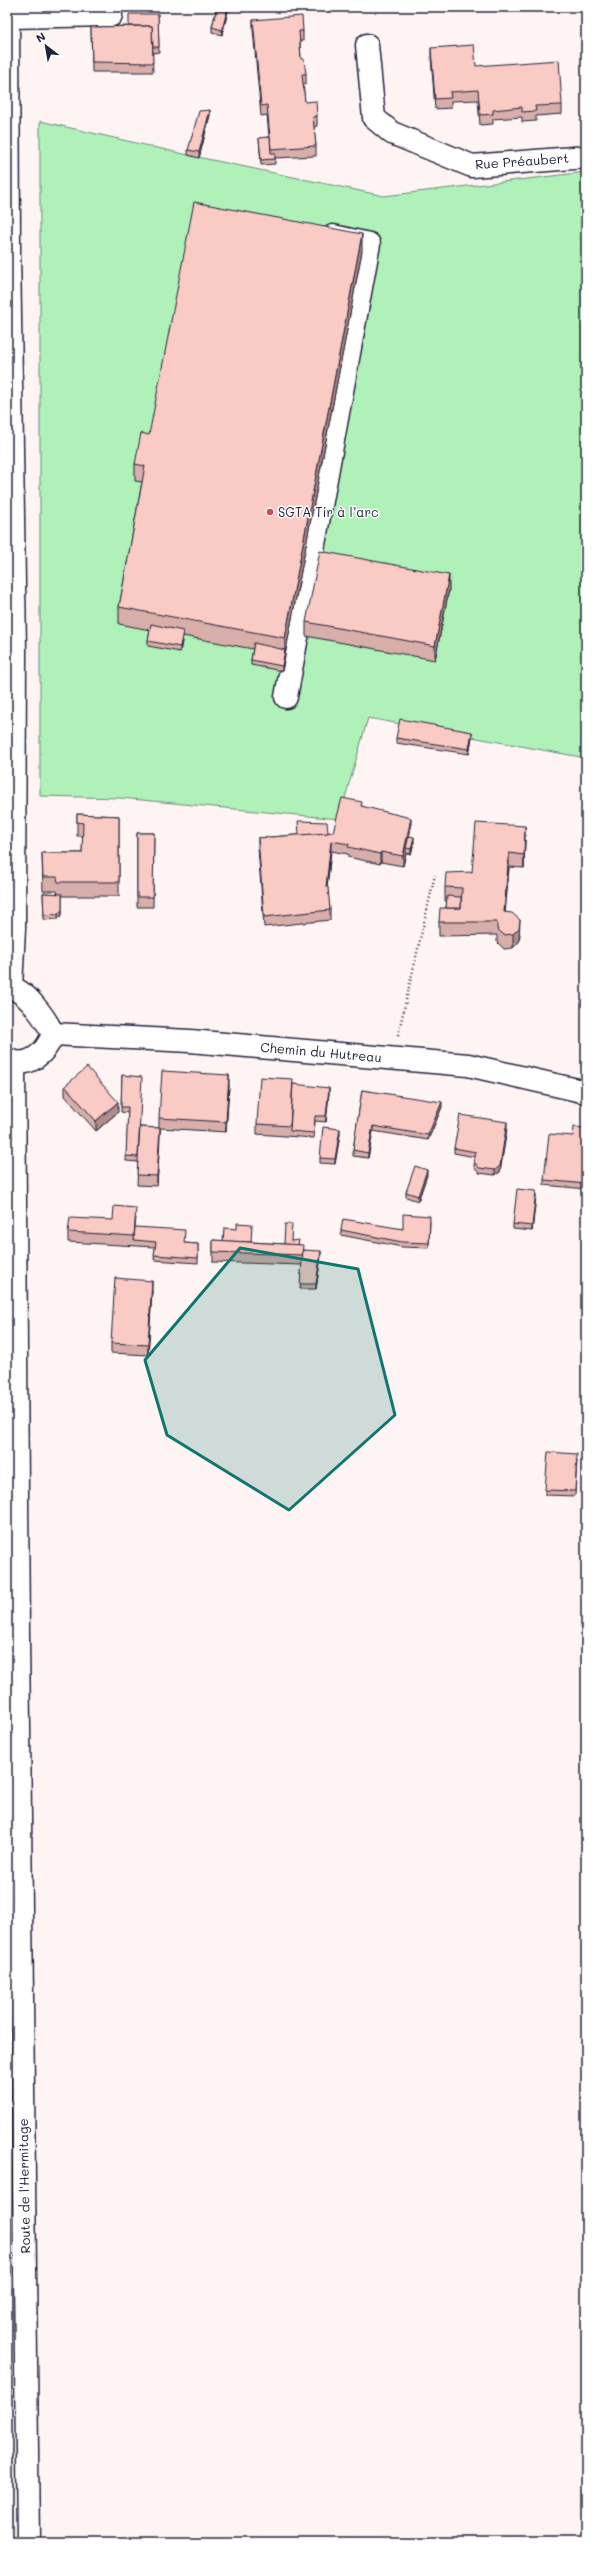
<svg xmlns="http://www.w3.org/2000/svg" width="593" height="2549" viewBox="0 0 593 2549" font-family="Mali,sans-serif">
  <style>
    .green { fill: #b0f1b9; stroke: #698a7a }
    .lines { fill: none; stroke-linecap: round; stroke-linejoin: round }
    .minor-casing { stroke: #22223b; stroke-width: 25 }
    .path { stroke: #22223b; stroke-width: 2.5; stroke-dasharray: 1 3; stroke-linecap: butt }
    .minor { stroke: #fff; stroke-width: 22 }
    .wall { fill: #d7aea9; stroke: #22223b }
    .shaded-wall { fill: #af8d89; stroke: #22223b }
    .building { fill: #facac4; stroke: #22223b }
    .marked { fill: #0f766e; fill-opacity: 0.2; stroke: #0f766e; stroke-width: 3; stroke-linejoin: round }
    .poi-dot { fill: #d1495b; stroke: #fff; stroke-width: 1.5 }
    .labels { text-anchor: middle; stroke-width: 3; stroke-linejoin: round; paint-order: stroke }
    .street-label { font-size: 13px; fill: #22223b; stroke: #fff }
    .poi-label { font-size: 13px; fill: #22223b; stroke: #fff; text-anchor: start }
  </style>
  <rect width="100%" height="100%" fill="#fef4f3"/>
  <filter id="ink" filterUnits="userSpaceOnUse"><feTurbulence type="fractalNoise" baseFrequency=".025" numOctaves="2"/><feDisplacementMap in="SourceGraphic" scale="8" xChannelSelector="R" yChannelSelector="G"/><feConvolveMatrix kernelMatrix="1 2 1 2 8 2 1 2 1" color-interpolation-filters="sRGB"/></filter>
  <g filter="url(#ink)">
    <!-- green -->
    <polygon class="green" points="40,121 188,155 384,196 586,172 586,758 368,718 339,819 121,798 40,796"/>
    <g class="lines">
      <!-- minor casing -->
      <g class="minor-casing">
        <g id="minor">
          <polyline points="8,7 9,249 15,651 14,929 11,987"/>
          <polyline points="8,17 111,15"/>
          <polyline points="367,45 374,118 392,133 472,166 586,157"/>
          <polyline points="286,697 369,244 333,236"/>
          <path d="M7,988C23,985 47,1021 53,1034C46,1053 28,1070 7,1059"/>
          <polyline points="53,1034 190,1041 468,1065 586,1092"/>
          <polyline points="14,1063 18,1637 28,2542"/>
        </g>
      </g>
      <!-- path -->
      <polyline class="path" points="398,1035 435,875"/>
      <!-- minor -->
      <use href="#minor" class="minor"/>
    </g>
    <!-- wall -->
    <g class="wall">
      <polygon points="217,7 229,7 222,35 212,32 212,27"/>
      <polygon points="158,14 159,52 153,53 152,43 153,72 92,72 91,27 129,26"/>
      <polygon points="253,20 303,31 303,41 300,41 301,59 306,74 306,84 303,84 305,102 317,116 317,126 314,127 316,146 316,156 275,158 275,164 261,165 259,138 269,137 267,115 261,116 253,30"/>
      <polygon points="431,48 476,66 562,105 562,114 536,116 536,121 522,122 522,117 493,119 493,124 480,125 478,100 451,101 451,108 435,109 431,57"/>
      <polygon points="210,115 199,158 188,155 188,150"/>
      <polygon points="362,251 282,671 251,665 251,660 253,649 183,636 180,652 148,646 148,641 150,630 119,624 119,607 142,482 135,481 135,464 149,435"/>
      <polygon points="449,589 435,660 306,636 306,622"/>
      <polygon points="472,737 469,754 396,743 396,738"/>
      <polygon points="362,806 411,827 409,836 414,842 411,854 406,853 403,866 381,862 380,864 348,857 348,854 331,851 327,887 330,910 330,920 264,927 258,848 258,838 333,832"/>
      <polygon points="77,814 119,816 119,896 62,896 62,915 58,919 44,920 43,893 58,894 57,891 43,891 42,853 82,853 83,836 77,836"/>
      <polygon points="137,833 154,833 153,907 137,907"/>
      <polygon points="525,840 524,868 509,867 505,912 520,934 519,942 513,948 504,949 497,942 497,935 439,936 439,922 446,908 447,901 445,901 445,887"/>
      <polygon points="122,1075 140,1127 159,1128 159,1118 229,1085 226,1132 160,1128 157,1186 137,1185 138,1162 126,1161 128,1113 121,1112"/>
      <polygon points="293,1084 329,1093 326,1122 315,1121 314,1138 257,1134 257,1124"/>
      <polygon points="65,1086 118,1112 96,1131 65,1096"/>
      <polygon points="362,1090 442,1107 428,1140 373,1131 368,1158 353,1156 353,1150"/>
      <polygon points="507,1128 500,1172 495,1175 479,1173 474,1167 475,1157 454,1153 454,1148"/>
      <polygon points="586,1128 586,1189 544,1185 544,1180 573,1136"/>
      <polygon points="340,1134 335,1164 320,1163 320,1158"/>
      <polygon points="427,1175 418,1201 406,1197 406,1192"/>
      <polygon points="536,1196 532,1231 513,1229 513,1224"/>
      <polygon points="136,1218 135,1227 184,1243 198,1244 198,1263 154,1260 155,1247 68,1242 68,1232 113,1220"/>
      <polygon points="430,1221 429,1248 402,1247 341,1235 341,1230 403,1229"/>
      <polygon points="237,1229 252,1242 284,1244 291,1241 299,1245 303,1250 321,1256 316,1289 300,1289 302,1265 213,1262 213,1240 223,1241"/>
      <polygon points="152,1291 148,1355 111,1353 111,1343"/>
      <polygon points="577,1460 575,1496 545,1495 545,1490"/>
    </g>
    <!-- shaded-wall -->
    <g class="shaded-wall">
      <polygon points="228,7 229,7 222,35 222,30"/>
      <polygon points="210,110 210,115 199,158 199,152"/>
      <polygon points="362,234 362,251 282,671 282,666 285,650 285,638"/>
      <polygon points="449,575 449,589 435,660 435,646"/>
      <polygon points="183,631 183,636 180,652 180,647"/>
      <polygon points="472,732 472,737 469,754 469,749"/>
      <polygon points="411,818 411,827 407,848 406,848 406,853 403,866 403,856"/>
      <polygon points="525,826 525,840 524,868 524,855"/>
      <polygon points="414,837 414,842 411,854 411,849"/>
      <polygon points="331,841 331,851 326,897 326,887"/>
      <polygon points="381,852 381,862 380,864 380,854"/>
      <polygon points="509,853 509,867 504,926 504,912"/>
      <polygon points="62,910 62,915 58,919 58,914"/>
      <polygon points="520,920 519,942 513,948 513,934"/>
      <polygon points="229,1075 229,1085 226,1132 226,1122"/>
      <polygon points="329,1088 329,1093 326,1122 326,1116"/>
      <polygon points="118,1102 118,1112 96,1131 96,1121"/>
      <polygon points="442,1102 442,1107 428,1140 428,1135"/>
      <polygon points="507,1122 507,1128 500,1172 495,1175 495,1170"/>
      <polygon points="373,1126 373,1131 368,1158 368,1153"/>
      <polygon points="160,1128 160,1138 157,1186 157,1176"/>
      <polygon points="340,1129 340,1134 335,1164 335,1159"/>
      <polygon points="427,1170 427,1175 418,1201 418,1196"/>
      <polygon points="536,1191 536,1196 532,1231 532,1226"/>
      <polygon points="321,1251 321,1256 316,1289 316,1284"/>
      <polygon points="152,1281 152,1291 148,1355 148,1345"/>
    </g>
    <!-- building -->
    <g class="building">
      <polygon points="217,7 228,7 222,30 212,27"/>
      <polygon points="129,14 158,14 159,47 153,47 152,26 129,26"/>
      <polygon points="302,16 303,31 299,31 301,59 304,59 306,74 302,74 305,102 316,101 317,116 313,117 316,146 271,149 267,105 261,106 253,20"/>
      <polygon points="152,26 153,63 92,62 91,27"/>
      <polygon points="474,45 476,66 559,60 562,105 535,106 536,111 522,112 522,107 493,110 493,114 480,115 478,90 450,92 451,98 435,99 431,48"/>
      <polygon points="210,110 199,152 188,150 199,111"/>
      <polygon points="270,137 271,153 275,153 275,159 261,160 259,138"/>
      <polygon points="194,202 362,234 285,638 119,607 145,466 135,464 141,433 149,435"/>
      <polygon points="320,551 449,575 435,646 306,622"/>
      <polygon points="151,624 183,631 180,647 148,641"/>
      <polygon points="254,643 285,650 282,666 251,660"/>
      <polygon points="400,719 472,732 469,749 396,738"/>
      <polygon points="342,798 362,802 361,806 411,818 403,856 381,852 380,854 348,847 349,844 331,841 326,887 328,887 330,910 264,917 258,838 333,832"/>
      <polygon points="77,814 119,816 119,882 58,882 57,877 43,877 42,853 82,853 83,823 77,822"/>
      <polygon points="298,821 327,822 328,833 299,835"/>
      <polygon points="476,823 525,826 524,855 509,853 504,912 512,913 520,920 519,928 513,934 504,935 497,929 497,922 439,922 440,908 461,908 462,888 445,887 446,873 472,872"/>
      <polygon points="137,833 154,833 153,897 137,897"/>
      <polygon points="409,836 414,837 411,849 406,848"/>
      <polygon points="43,893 62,894 62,910 58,914 44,915"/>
      <polygon points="447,896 461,897 461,908 446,908"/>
      <polygon points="87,1067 118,1102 96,1121 65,1086"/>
      <polygon points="162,1071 229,1075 226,1122 159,1118"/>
      <polygon points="122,1075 142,1077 138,1157 126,1156 128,1107 121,1107"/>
      <polygon points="260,1077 293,1079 290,1126 257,1124"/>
      <polygon points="293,1084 329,1088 326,1116 315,1116 314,1133 290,1131"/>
      <polygon points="362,1090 442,1102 428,1135 373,1126 368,1153 353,1150"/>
      <polygon points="460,1115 507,1122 500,1166 495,1170 479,1168 474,1162 476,1152 454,1148"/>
      <polygon points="140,1127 160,1128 157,1176 137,1175"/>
      <polygon points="323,1127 340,1129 335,1159 320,1158"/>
      <polygon points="574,1127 586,1128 586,1184 544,1180 549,1134 573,1136"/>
      <polygon points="415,1166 427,1170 418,1196 406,1192"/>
      <polygon points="517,1189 536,1191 532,1226 513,1224"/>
      <polygon points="114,1206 136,1208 134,1236 68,1232 70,1218 113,1220"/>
      <polygon points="403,1214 430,1216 429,1243 402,1242 341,1230 343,1219 403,1229"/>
      <polygon points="237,1223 252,1224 251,1242 223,1241 224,1228 237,1229"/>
      <polygon points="285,1224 292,1224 291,1241 299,1240 298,1245 284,1244"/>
      <polygon points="135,1227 185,1230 184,1243 198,1244 198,1258 154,1255 156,1242 134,1240"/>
      <polygon points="213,1240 303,1245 302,1255 213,1252"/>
      <polygon points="303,1250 321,1251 316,1284 300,1284"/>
      <polygon points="115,1278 152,1281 148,1345 111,1343"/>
      <polygon points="548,1452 577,1454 575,1491 545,1490"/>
    </g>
  </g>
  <!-- marked area -->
  <path class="marked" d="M240,1248L358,1269L395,1415L289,1510L167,1435L145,1360Z"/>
  <!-- markers -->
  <circle class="poi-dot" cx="270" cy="512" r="4"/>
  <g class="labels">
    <!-- street labels -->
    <g class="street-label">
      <text transform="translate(522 161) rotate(-4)" y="5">Rue Préaubert</text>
      <text transform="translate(321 1052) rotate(5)" y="5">Chemin du Hutreau</text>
      <text transform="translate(24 2186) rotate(-91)" y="5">Route de l'Hermitage</text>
    </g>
    <!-- poi labels -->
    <g class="poi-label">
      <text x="278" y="517">SGTA Tir à l’arc</text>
    </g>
  </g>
  <!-- margin -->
  <rect width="593" height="2549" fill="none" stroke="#fff" stroke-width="24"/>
  <rect x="12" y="12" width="569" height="2525" fill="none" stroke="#22223b" stroke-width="1.5" filter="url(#ink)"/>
  <!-- north arrow -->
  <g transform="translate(46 46) rotate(329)" stroke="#ffffff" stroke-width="3" paint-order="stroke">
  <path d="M0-3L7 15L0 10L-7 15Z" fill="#22223b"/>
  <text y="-6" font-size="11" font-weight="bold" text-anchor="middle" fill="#22223b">N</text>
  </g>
</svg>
